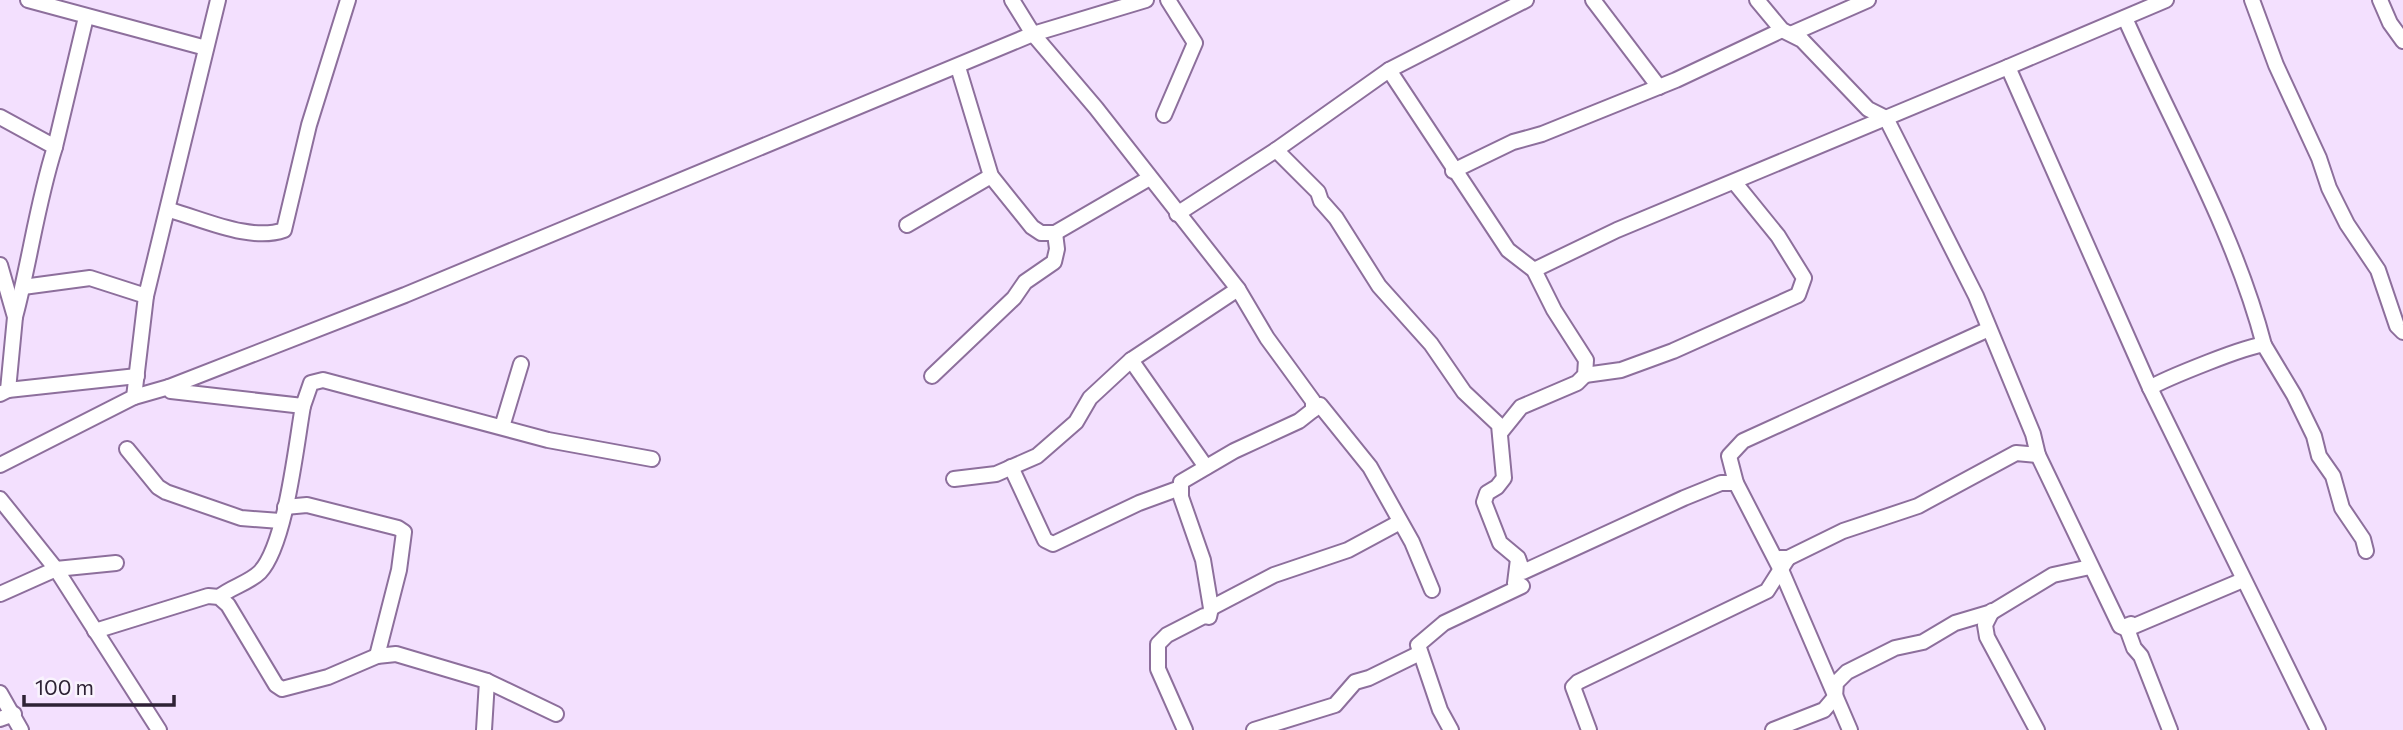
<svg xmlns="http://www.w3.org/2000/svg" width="2403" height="730" viewBox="0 0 2403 730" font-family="Commissioner,sans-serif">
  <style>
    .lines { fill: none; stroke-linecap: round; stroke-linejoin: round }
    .minor-casing { stroke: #8d6f9c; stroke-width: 18 }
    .minor { stroke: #fff; stroke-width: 14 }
  </style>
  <rect width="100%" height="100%" fill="#f3e0fe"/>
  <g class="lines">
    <!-- minor casing -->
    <g class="minor-casing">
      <g id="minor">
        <polyline points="28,0 206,48"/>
        <polyline points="1012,0 1033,34 1096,108 1238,289 1267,338 1313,401 1313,410 1299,421 1234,451 1181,482 1181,497 1203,560 1211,608 1209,617 1204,616 1167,635 1158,644 1158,669 1185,730"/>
        <polyline points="1526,0 1389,70 1276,150 1318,192 1321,201 1336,218 1379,286 1431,344 1464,392 1499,425 1504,478 1497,487 1487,493 1484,502 1500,543 1518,558 1523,572 1684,498 1721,483 1736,483"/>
        <polyline points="1593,0 1659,87"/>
        <polyline points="1757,0 1782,30 1802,40 1868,109 1886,118 1976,296 2033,434 2038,455 2120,626 2127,629 2243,580"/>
        <polyline points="2166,0 2008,67 2150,388 2318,730"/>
        <polyline points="2252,0 2276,65 2319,158 2329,188 2347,224 2378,270 2397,326 2403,332"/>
        <polyline points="2380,0 2390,23 2403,41"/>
        <path d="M2125,18C2173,127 2234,230 2264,345"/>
        <polyline points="1793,33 1868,0"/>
        <polyline points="958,67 991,176 1032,227 1041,233 1055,233 1148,179"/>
        <polyline points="1389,70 1508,250 1534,270 1554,310 1586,360 1585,375 1577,383 1521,407 1500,433"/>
        <polyline points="1164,115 1195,43 1168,0"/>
        <path d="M0,117L55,147C37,203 30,261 15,317"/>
        <polyline points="55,147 86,17"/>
        <polyline points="1453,171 1513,142 1542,134 1676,80 1782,30"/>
        <path d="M169,210C203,219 250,242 284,230L309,125L348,0"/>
        <polyline points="1177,214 1276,150"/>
        <polyline points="907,225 991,176"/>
        <polyline points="0,265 15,317 8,390 0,394"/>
        <polyline points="1534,270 1617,230 2008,67"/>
        <polyline points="146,296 218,0"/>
        <polyline points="1131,360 1206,467"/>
        <polyline points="1585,375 1621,370 1673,351 1798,295 1804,278 1778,236 1735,183"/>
        <polyline points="932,376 1014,298 1025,282 1054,262 1057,249 1055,233"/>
        <path d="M2150,388C2162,380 2255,342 2264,345L2294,395L2314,436L2319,456L2333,476L2342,508L2363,539L2366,551"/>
        <polyline points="8,390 137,376"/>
        <polyline points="134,397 169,387"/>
        <polyline points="1313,410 1320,405 1370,467 1412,542 1432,590"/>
        <polyline points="502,427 521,364"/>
        <polyline points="127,449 158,487 166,492 241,518 280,521"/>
        <polyline points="652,459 548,440 323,380 311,383 303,406 171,391 169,387 405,295 1033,34 1146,0"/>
        <polyline points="0,465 134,397 146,296 90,278 23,287"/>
        <polyline points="1011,467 1045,540 1053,544 1139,503 1180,488"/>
        <polyline points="954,479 996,474 1037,456 1076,422 1090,398 1131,360 1238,289"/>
        <polyline points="0,499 56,569 159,730"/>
        <polyline points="285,507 307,505 398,528 404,532 399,570 377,656"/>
        <polyline points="1780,558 1788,558 1843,531 1918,506 2016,453 2038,455"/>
        <polyline points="0,594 56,569 116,563"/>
        <path d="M219,597C231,587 249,583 260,572C286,544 296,445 303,406"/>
        <polyline points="1211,608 1274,575 1348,550 1400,522"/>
        <polyline points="1992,611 1985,625 1987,637 2037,730"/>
        <polyline points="2131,624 2126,626 2134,648 2141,656 2170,730"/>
        <polyline points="95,631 208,596 219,597 228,605 276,685 282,689 328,677 377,656 396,654 487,681 556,714"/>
        <polyline points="0,693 21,730"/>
        <polyline points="0,719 14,714"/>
        <polyline points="484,730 487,681"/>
        <polyline points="1254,730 1335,705 1355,682 1369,678 1418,654"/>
        <polyline points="1451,730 1440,710 1418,645 1444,623 1522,586 1515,583 1518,559"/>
        <polyline points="1589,730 1573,687 1578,682 1767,591 1788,558"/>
        <polyline points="1773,730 1824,710 1835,697 1836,683 1847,672 1895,648 1923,642 1955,623 1992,612 2053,575 2090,567"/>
        <polyline points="1850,730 1782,572 1736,483 1729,456 1743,441 1989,329"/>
      </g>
    </g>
    <!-- minor -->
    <use href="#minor" class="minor"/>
  </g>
  <!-- scale -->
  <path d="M24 695v10h150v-10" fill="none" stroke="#2e2235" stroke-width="3.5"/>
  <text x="35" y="695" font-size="21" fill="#2e2235" stroke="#f9f3fd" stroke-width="5" paint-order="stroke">100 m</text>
</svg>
